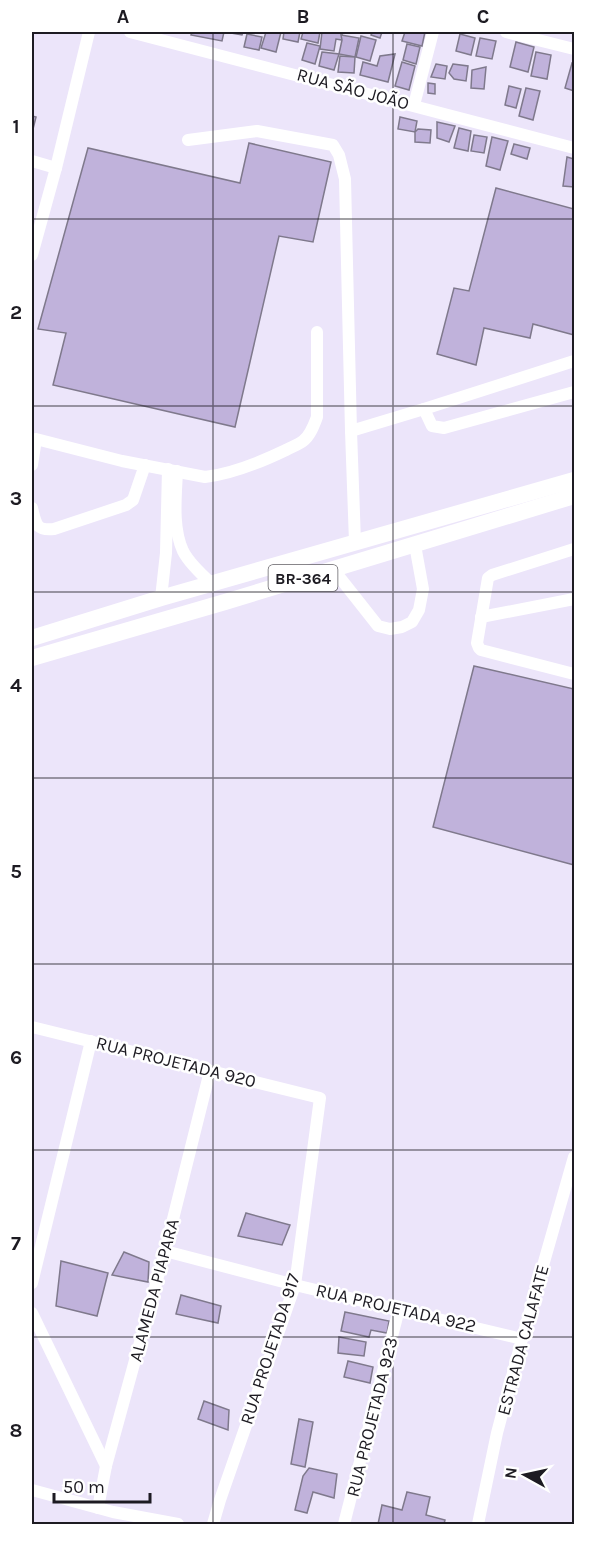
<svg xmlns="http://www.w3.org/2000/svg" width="606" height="1556" viewBox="0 0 606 1556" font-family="Karla,sans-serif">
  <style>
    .building { fill: #c0b2db; stroke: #7f798c; stroke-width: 1.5 }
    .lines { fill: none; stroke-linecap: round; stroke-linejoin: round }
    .minor { stroke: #fff; stroke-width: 12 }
    .major { stroke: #fff; stroke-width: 16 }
    .grid { fill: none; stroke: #1d1b22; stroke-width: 1.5; stroke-opacity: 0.55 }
    .labels { text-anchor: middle; stroke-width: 5; stroke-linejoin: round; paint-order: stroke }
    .shield { fill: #fff; stroke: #615f64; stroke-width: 1.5 }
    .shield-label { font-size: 16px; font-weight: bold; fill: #1d1b22 }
    .street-label { font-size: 18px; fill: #1d1b22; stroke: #fff }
    .neatline { fill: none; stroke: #1d1b22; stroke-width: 2 }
    .grid-label { font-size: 20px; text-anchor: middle; font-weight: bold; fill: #1d1b22 }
  </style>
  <rect width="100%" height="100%" fill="#ece5fa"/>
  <!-- building -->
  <g class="building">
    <polygon points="192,32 224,32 222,41 191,35"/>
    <polygon points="225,32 243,32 242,35"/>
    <polygon points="266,32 281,32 276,52 261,48"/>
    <polygon points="284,32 300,32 298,42 283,39"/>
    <polygon points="303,32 320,32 318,43 301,39"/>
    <polygon points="322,32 342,32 342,40 336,39 334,51 320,49"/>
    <polygon points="372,32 382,32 380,38 371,35"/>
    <polygon points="405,32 425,32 422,46 402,41"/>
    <polygon points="247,34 262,37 259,50 244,47"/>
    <polygon points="460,34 475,38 471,55 456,51"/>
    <polygon points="341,35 359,38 355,57 339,54 342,40"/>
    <polygon points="361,36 376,40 370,61 356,57"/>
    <polygon points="480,38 496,41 492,59 476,56"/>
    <polygon points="516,42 534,47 528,72 510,67"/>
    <polygon points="307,43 320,46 315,64 302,60"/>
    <polygon points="407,44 420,47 416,64 403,60"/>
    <polygon points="322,52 339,54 334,70 319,66"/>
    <polygon points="536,52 551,55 547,79 531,76"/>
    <polygon points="395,54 388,82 360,75 363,62 377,66 380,56"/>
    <polygon points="340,56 355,57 354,73 338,72"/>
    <polygon points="402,62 415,66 409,90 395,86"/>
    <polygon points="572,63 574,64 574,91 565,88"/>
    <polygon points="436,64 447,66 445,79 431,77"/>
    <polygon points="453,64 468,66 466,81 454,79 449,73"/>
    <polygon points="486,67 484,89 471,88 472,70"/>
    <polygon points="428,83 435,84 435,94 428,93"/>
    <polygon points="509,86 521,89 516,108 505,105"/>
    <polygon points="526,88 540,91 533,120 519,116"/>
    <polygon points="32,116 36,117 32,133"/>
    <polygon points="400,117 417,121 415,132 398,129"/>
    <polygon points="437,122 455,126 449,142 437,138"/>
    <polygon points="459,128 471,131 468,151 454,148"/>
    <polygon points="418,129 431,130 430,143 415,142 415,132"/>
    <polygon points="474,135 487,137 484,153 471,151"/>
    <polygon points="492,137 508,141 500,170 486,166"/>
    <polygon points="249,143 331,162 313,242 279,236 235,427 53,385 66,333 38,329 88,148 240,183"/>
    <polygon points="514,144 530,148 527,159 511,154"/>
    <polygon points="567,157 574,159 574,187 563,186"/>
    <polygon points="496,188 574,209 574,335 533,324 530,338 484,328 476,365 437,354 454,288 469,291"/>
    <polygon points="474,666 574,689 574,865 433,827"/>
    <polygon points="246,1213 290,1225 282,1245 238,1236"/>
    <polygon points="124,1252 149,1262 148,1282 112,1275"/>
    <polygon points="61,1261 108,1273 97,1316 56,1306"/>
    <polygon points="181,1295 221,1306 218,1323 176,1314"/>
    <polygon points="345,1312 389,1321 387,1333 371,1330 369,1337 341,1331"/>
    <polygon points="339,1337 366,1342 364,1356 338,1353"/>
    <polygon points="348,1361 373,1367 370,1383 344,1377"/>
    <polygon points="204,1401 229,1410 228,1430 198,1419"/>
    <polygon points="299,1419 313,1422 305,1467 291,1464"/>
    <polygon points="309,1468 337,1474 334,1498 313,1492 307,1513 295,1510 303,1476"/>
    <polygon points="407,1492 430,1497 426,1515 445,1520 444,1524 378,1524 382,1505 402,1510"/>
  </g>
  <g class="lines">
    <!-- minor -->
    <g class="minor">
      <polyline points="130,32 574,148"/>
      <polyline points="506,32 574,49"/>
      <polyline points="414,105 433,32"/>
      <polyline points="188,140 257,131 333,145 339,155 345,179 351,431"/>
      <polyline points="32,161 56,168"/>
      <polyline points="32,255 56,168 89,32"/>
      <polyline points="424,409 432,426 444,428 574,392"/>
      <path d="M32,465L36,439L122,461L205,477C233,474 261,462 286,450C291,447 298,445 303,441C310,436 314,425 317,417V332"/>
      <path d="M177,471C176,496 172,527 183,551C189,563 201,574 211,583"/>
      <path d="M32,508C36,524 36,531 54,529L126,505L133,500L145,465"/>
      <polyline points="355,542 351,431 424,409 574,361"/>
      <polyline points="574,549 492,575 488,578 477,643 479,648 481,650 574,674"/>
      <polyline points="333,569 378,626 390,629 402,627 412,622 419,610 423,589 415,545"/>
      <polyline points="161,598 166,553 168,469"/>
      <polyline points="481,617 574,599"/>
      <polyline points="32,1027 320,1098 295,1285 220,1500 213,1524"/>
      <polyline points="165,1251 295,1285 522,1339"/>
      <polyline points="32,1283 91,1041"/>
      <polyline points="32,1313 106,1466"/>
      <polyline points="32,1490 113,1512 178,1524"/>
      <polyline points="98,1508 106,1466 165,1251 210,1071"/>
      <polyline points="344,1524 399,1309"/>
      <polyline points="478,1524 497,1433 522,1339 574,1157"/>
    </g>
    <!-- major -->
    <g class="major">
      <polyline points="32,638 161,598 574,480"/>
      <polyline points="32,658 225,602 574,496"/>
    </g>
  </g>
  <!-- grid -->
  <path class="grid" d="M213,32V1524M393,32V1524M32,219H574M32,406H574M32,592H574M32,778H574M32,964H574M32,1150H574M32,1337H574"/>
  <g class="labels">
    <!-- shield labels -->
    <rect class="shield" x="268.5" y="565" width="69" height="26" rx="4.5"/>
    <g class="shield-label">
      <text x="303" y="584">BR-364</text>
    </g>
    <!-- street labels -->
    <g class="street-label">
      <text transform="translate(353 89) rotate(15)" y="6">RUA SÃO JOÃO</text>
      <text transform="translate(176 1062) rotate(14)" y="6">RUA PROJETADA 920</text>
      <text transform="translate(154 1290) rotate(-75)" y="6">ALAMEDA PIAPARA</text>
      <text transform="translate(396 1308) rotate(13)" y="6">RUA PROJETADA 922</text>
      <text transform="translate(523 1340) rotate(-75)" y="6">ESTRADA CALAFATE</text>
      <text transform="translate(270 1349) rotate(-72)" y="6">RUA PROJETADA 917</text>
      <text transform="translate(372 1417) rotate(-76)" y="6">RUA PROJETADA 923</text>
    </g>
  </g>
  <!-- border -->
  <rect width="606" height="1556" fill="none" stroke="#ffffff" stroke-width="66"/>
  <!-- north arrow -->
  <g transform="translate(525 1475) rotate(278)" stroke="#ffffff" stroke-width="4.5" paint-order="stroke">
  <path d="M0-4.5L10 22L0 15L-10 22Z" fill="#1d1b22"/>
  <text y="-9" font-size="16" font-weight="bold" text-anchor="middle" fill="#1d1b22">N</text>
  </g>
  <!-- scale -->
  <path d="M54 1493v9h96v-9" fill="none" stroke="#1d1b22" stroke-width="3"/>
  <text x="63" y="1493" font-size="18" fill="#1d1b22" stroke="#ffffff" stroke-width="4.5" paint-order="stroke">50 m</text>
  <rect x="33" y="33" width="540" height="1490" class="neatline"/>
  <g class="grid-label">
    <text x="123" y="23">A</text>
    <text x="303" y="23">B</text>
    <text x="483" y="23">C</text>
    <text x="16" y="133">1</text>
    <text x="16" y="319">2</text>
    <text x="16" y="505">3</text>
    <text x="16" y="692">4</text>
    <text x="16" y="878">5</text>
    <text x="16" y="1064">6</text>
    <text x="16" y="1250">7</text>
    <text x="16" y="1437">8</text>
  </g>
</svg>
